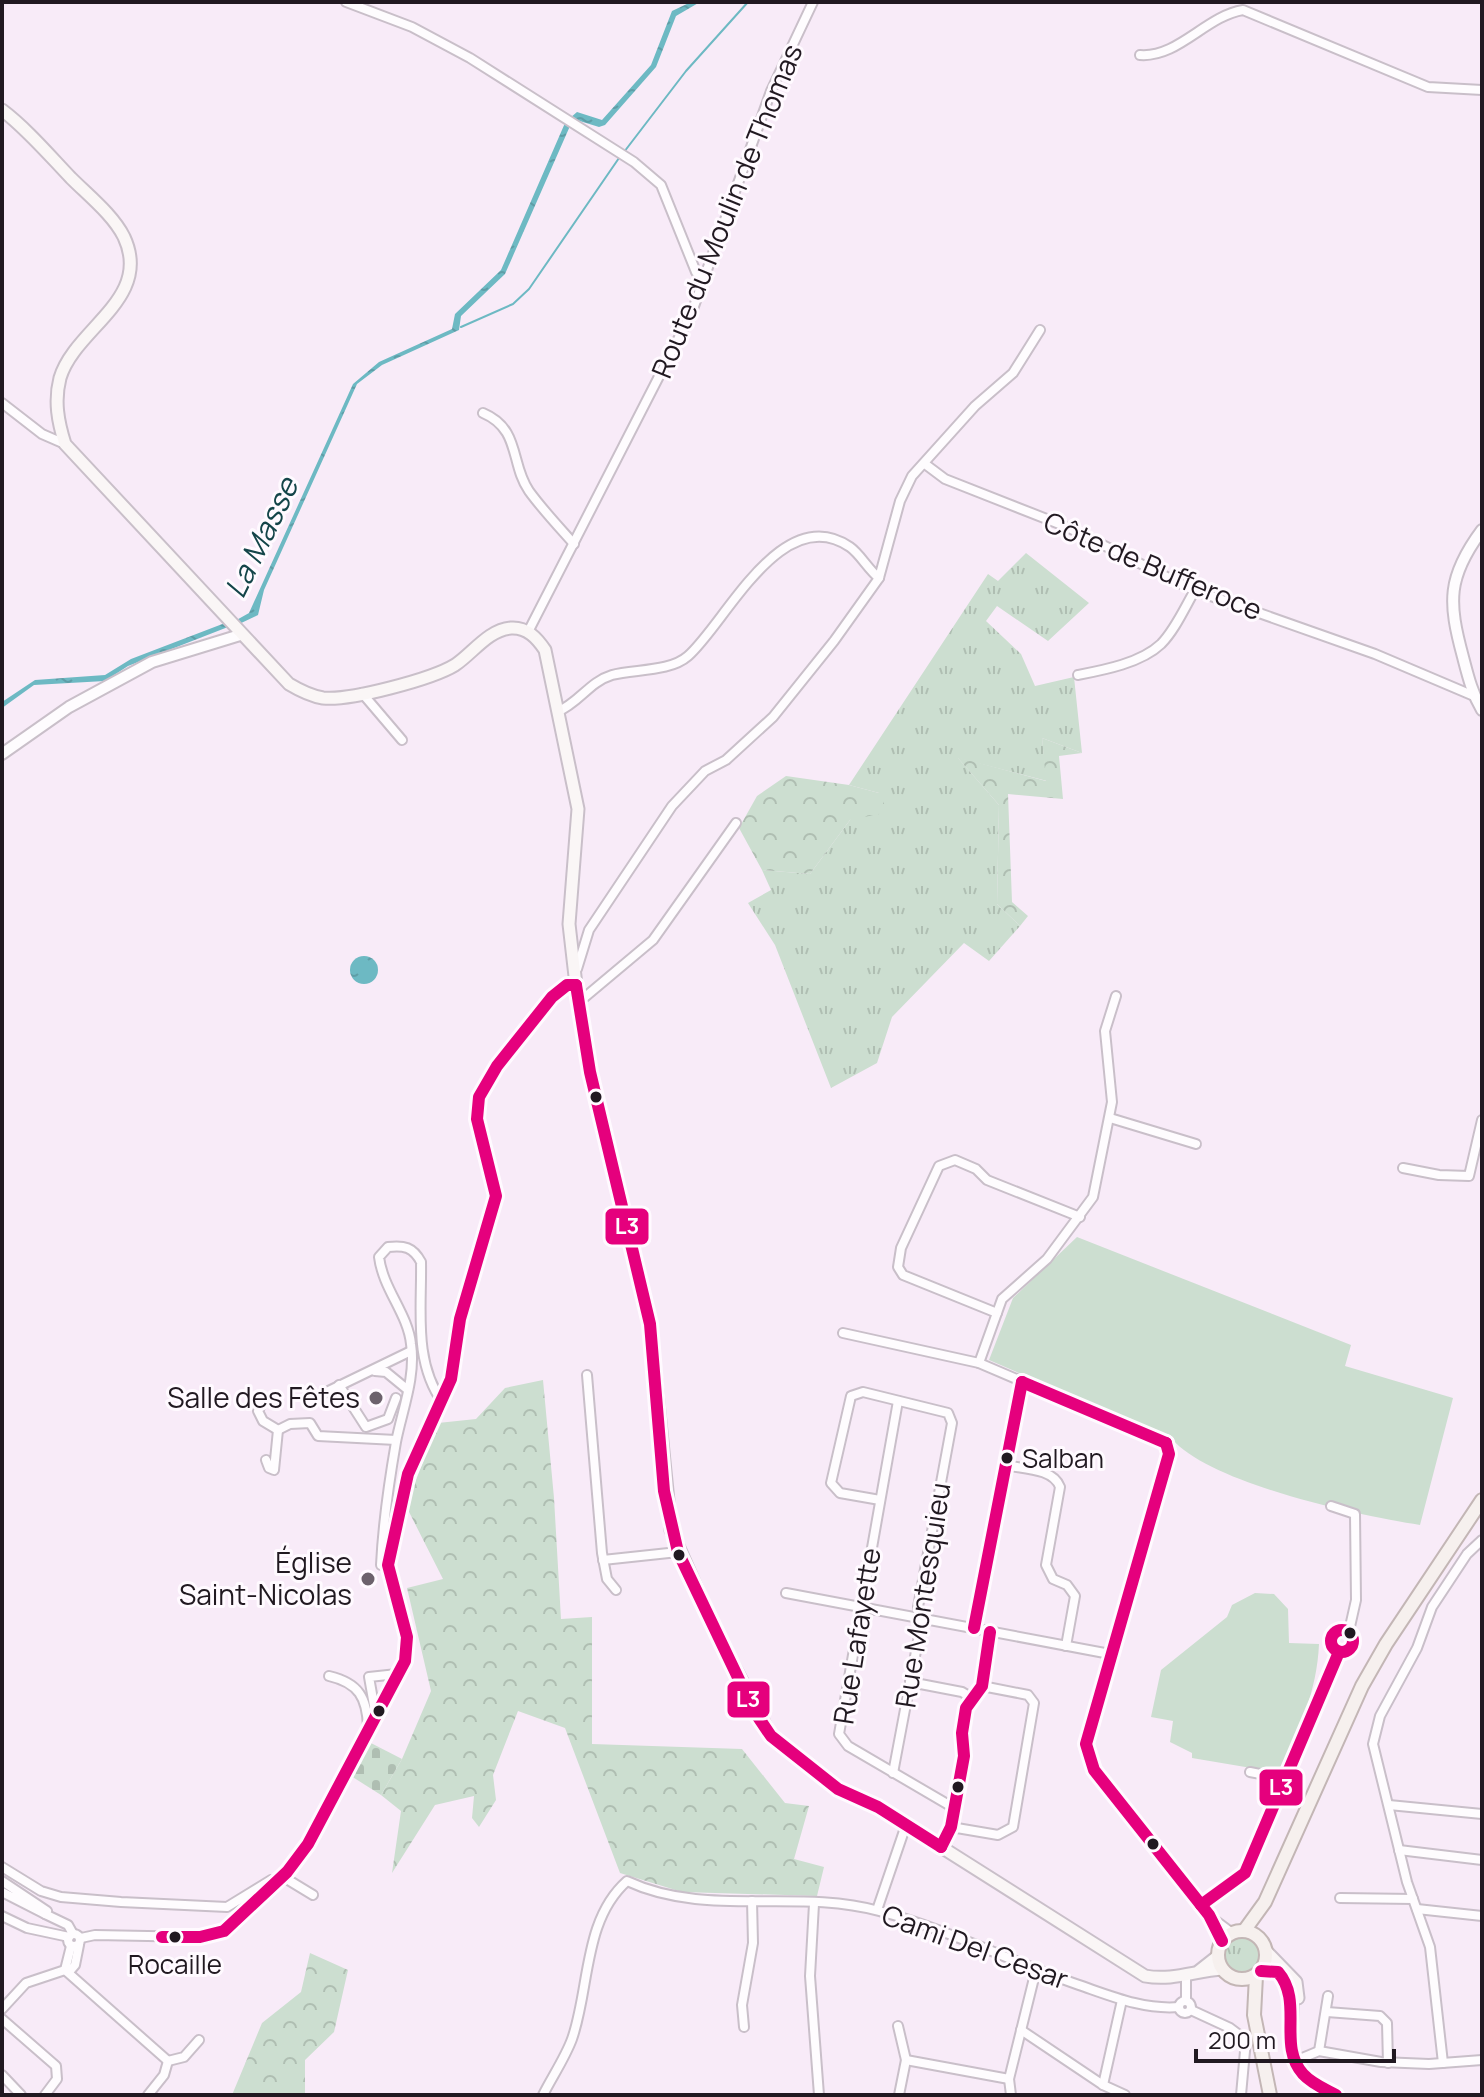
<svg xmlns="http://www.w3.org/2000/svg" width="1484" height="2097" viewBox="0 0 1484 2097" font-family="Manrope,sans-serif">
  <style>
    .grass { fill: url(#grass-tufts) }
    .forest { fill: url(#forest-crowns) }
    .cemetery { fill: url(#cemetery-stones) }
    .park { fill: #ccded0 }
    .water { fill: url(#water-ripples) }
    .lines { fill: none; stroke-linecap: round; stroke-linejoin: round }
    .stream { stroke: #6db9c3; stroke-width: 2 }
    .minor-casing { stroke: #c9bfc9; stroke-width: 12 }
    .tertiary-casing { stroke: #c9bfc9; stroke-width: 14 }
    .secondary-casing { stroke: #c9bfc9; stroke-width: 15 }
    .primary-casing { stroke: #c3b6b5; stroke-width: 16 }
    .minor { stroke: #fefcfe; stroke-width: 8 }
    .tertiary { stroke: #fefcfe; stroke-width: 10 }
    .secondary { stroke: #faf6f6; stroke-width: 11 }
    .primary { stroke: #f6f0ee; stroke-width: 12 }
    .bus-1-casing { stroke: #fffaff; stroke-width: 18 }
    .bus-1 { stroke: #e5007d; stroke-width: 12 }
    .bus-dot { fill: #211921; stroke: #fffaff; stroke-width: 3 }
    .poi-dot { fill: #6c626c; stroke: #fffaff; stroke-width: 3 }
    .labels { text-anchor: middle; stroke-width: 6; stroke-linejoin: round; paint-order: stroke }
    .bus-label { font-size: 26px; fill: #211921; stroke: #fffaff; text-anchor: start }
    .street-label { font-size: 28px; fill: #211921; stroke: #fffaff }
    .poi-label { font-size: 28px; fill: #211921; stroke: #fffaff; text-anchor: end }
    .water-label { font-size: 30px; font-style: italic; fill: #144549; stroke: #fffaff }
    .line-badge { stroke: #fffaff; stroke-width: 3 }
    .badge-label { font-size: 22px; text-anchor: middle; font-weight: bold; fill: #fff }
  </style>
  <defs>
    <pattern id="grass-tufts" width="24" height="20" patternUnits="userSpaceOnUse" patternTransform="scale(2)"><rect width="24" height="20" fill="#ccded0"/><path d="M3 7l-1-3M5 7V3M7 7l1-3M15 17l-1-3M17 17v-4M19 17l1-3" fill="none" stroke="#afbeb2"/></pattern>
    <pattern id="forest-crowns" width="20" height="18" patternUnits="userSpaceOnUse" patternTransform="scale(2)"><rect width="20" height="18" fill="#ccded0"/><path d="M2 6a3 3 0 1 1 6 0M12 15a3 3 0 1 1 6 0" fill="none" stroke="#afbeb2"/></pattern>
    <pattern id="cemetery-stones" width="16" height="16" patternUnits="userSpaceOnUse" patternTransform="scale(2)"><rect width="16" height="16" fill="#ccded0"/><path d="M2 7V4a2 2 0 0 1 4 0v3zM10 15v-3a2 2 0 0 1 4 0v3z" fill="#afbeb2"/></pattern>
    <pattern id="water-ripples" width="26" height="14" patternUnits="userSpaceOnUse" patternTransform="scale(2)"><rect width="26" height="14" fill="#6db9c3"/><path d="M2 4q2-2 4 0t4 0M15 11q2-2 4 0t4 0" fill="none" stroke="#5e9ea7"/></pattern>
  </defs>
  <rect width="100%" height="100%" fill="#f8ebf8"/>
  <!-- grass -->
  <g class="grass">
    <polygon points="1026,553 1089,603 1048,641 997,606 986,621 1021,654 1035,686 1074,677 1082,753 1042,738 1047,781 958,758 999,805 997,904 1020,926 989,961 964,943 892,1017 877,1063 831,1088 775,945 748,903 771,890 762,870 810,874 850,820 879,793 849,785 988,574 998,581"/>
    <circle cx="1242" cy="1956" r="19"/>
  </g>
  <!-- forest -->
  <g class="forest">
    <polygon points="1042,738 1082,753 1059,756 1063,799 1008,794 1012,902 1028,916 1020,926 997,904 999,805 957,757 1046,781"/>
    <polygon points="786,776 849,785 879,793 888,812 850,820 810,874 762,870 739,828 757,796"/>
    <polygon points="543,1380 554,1498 561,1619 592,1617 592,1744 742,1749 785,1803 809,1806 794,1859 824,1867 817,1896 682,1892 620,1873 565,1728 518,1711 493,1775 496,1800 479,1827 472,1818 474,1796 435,1805 392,1873 401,1811 381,1795 402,1759 431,1691 407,1588 443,1579 406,1506 438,1423 476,1419 505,1388"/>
    <polygon points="310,1953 348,1970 334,2032 305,2060 305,2095 232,2095 262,2023 301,1992"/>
  </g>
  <!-- cemetery -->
  <polygon class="cemetery" points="369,1742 402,1759 381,1795 351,1776"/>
  <!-- park -->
  <g class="park">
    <path d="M1077,1237L1351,1345L1345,1366L1453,1398L1420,1525C1360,1516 1211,1484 1172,1439L989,1360L1013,1298Z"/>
    <path d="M1255,1593L1274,1594L1288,1609L1289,1643L1319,1644C1317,1691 1299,1730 1281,1773L1192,1758V1753L1170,1742L1173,1721L1151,1717L1161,1670L1227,1617L1232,1605Z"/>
  </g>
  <!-- water -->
  <g class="water">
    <polygon points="691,2 700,2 676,16 656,67 605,125 599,127 570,118 577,112 602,120 651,65 672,11"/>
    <polygon points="565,123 570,126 505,274 461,316 459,330 382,365 357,384 264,590 258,615 237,625 233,622 249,613 353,384 379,362 452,329 455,314 501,270"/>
    <polygon points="225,623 228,627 128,666 105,681 34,685 2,708 2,702 35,680 105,675 131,659"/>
    <circle cx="364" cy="970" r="14"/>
  </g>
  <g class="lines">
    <!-- stream -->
    <g class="stream">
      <polyline points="624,152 686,71 748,2"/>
      <polyline points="461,327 513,304 529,289 619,158"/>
    </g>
    <!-- minor casing -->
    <g class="minor-casing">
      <g id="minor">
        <polyline points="346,2 412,27 470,58 634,162 661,185 696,272 703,279"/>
        <path d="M1140,55C1178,58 1206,16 1243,10L1428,87L1482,90"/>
        <polyline points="2,403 42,434 65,444"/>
        <path d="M483,413C521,429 510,464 529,491C542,509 559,527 574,544"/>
        <polyline points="925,464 945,479 1067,527 1191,589 1375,654 1474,696"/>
        <polyline points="528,632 692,312 771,91 813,2"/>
        <path d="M1078,675C1104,670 1141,663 1161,644C1175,630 1185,607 1195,590"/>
        <polyline points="362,693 402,740"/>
        <path d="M557,712C579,703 589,682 612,675C634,669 670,672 688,656C725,624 782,500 850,547C860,554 868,569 879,578"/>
        <polyline points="577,969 589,930 672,806 705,771 726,760 773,717 834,641 879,578 900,501 912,476 975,406 1013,373 1040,330"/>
        <polyline points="579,1002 653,940 736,823"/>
        <polyline points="1110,1118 1196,1144"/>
        <polyline points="1403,1168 1439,1175 1469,1176 1482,1120"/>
        <polyline points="997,1313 903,1275 898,1267 901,1248 939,1166 955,1160 976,1169 987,1180 1080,1217"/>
        <polyline points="843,1333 979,1363 1166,1443 1169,1448 1086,1744 1094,1770 1209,1915 1222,1941"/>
        <polyline points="979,1363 1002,1299 1047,1259 1093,1197 1112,1102 1105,1031 1116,996"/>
        <polyline points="375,1371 386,1372 408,1390"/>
        <polyline points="587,1375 602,1553 607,1579 616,1590"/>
        <polyline points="339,1385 366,1427 388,1419 396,1398"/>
        <polyline points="272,1398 263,1401 258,1411 263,1421 278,1430"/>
        <polyline points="312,1399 411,1351"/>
        <polyline points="898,1401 839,1734 848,1746 954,1808"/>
        <polyline points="278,1430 290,1424 310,1423 318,1436 396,1440"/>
        <polyline points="266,1460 269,1468 274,1470 278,1430"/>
        <path d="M1005,1465C1023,1469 1053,1468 1060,1487L1046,1565L1053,1579L1067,1585L1075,1596L1066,1646"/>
        <polyline points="880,1500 840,1493 831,1483 851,1396 863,1392 948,1413 952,1423 918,1607 920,1630 893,1773"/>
        <polyline points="1331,1506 1355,1514 1356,1600 1349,1631"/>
        <polyline points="603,1560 678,1552"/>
        <path d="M388,1565H381C383,1524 389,1482 396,1442C402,1411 416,1377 411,1344C408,1314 383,1289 379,1257L388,1247C404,1245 413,1247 421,1262C422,1309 413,1362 443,1403"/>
        <polyline points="786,1593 1110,1654"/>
        <polyline points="974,1628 1022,1382"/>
        <circle cx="1342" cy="1641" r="11"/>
        <path d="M329,1676C359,1683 367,1698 368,1727"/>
        <polyline points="910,1682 962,1692 972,1698"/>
        <polyline points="375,1711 369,1677 397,1674"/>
        <polyline points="1250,1772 1286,1779"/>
        <polyline points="1389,1805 1482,1814"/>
        <polyline points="951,1827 998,1835 1013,1827 1034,1703 1028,1695 982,1686"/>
        <polyline points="941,1847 951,1827 964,1756 962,1733 966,1708 982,1686 990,1632"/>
        <polyline points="1399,1850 1482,1860"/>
        <polyline points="2,1867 41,1891 61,1897 121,1902 227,1907 271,1880"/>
        <polyline points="279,1878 285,1878 313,1895"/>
        <polyline points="2,1881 47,1911 45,1914 2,1892"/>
        <polyline points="1340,1898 1413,1899"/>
        <polyline points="814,1904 810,1976 819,2095"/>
        <polyline points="1201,1905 1245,1873 1254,1856 1339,1652"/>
        <polyline points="1417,1909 1482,1916"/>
        <polyline points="877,1910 906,1825"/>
        <polyline points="45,1914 68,1925 73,1934"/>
        <polyline points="2,1916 27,1928 69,1937"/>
        <polyline points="1216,1921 1232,1933"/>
        <circle cx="74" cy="1940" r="6"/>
        <path d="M81,1938L95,1935L200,1937L229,1928L287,1872L308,1844L405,1661C416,1630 388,1597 388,1565L408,1474L451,1379L460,1319L496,1196L477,1119L479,1097L497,1066L552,997L567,985H576"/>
        <polyline points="65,1970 168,2061"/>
        <polyline points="65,1970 71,1946"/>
        <polyline points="69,1972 75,1965 79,1945"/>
        <polyline points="1186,1976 1186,2001"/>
        <circle cx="1185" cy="2007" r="6"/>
        <polyline points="2,2009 26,1983 65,1970"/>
        <polyline points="1191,2010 1230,2028 1246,2040 1241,2095"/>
        <polyline points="1327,2012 1380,2016 1387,2023 1388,2063"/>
        <polyline points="2,2019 56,2066 57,2079 45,2095"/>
        <polyline points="898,2026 906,2060"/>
        <polyline points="744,2027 742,2005 753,1943 752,1901"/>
        <polyline points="1021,2030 1103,2085 1125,2095"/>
        <polyline points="1319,2051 1328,1996"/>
        <polyline points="168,2061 184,2057 199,2040"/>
        <polyline points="1295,2061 1319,2051 1381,2062 1429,2064 1482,2060"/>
        <polyline points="1443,2063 1430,1947 1407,1882 1373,1744 1380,1716 1417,1648 1432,1607 1467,1554 1482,1540"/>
        <polyline points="2,2075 21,2095"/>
        <polyline points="1103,2085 1122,2000"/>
        <polyline points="148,2095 164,2075 168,2061"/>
        <path d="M543,2095C552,2077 565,2058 572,2039C590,1988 583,1920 627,1881C706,1918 796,1888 879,1911C947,1929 1012,1962 1079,1985C1111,1996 1144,2010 1179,2007"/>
        <polyline points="899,2095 906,2060 1009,2079"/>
        <polyline points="1011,2095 1009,2079 1036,1970"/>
      </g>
    </g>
    <!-- tertiary casing -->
    <g class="tertiary-casing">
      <g id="tertiary">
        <path d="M1482,530C1447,577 1448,602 1463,657C1468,676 1472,693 1482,710"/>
        <polyline points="2,754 69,707 152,662 240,635"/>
      </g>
    </g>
    <!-- secondary casing -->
    <g class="secondary-casing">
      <g id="secondary">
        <path d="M2,110C27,129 49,155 71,178C89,196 113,215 124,237C153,299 75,328 60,378C54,401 58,422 65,444L289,684C299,690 311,696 323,698C350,701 432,679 455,665C473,653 488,630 511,628C527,627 537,638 545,650L578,809L569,924L576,985L590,1072L650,1324L671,1530L717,1634L771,1736L838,1789L878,1807L1145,1976C1172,1981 1195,1971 1222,1969"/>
        <polyline points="1266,1951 1296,1982 1298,1998"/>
        <polyline points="1199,1971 1218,1956"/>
        <path d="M1261,1971L1278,1972C1309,1997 1275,2045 1303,2074C1312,2083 1326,2089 1336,2095"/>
      </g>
    </g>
    <!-- primary casing -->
    <g class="primary-casing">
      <g id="primary">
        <circle cx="1242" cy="1955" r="24"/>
        <polyline points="1244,1931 1265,1902 1362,1686 1386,1644 1482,1500"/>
        <polyline points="1256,1976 1254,2015 1270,2095"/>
      </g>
    </g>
    <!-- minor -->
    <use href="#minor" class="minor"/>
    <!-- tertiary -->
    <use href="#tertiary" class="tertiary"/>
    <!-- secondary -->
    <use href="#secondary" class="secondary"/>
    <!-- primary -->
    <use href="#primary" class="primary"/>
    <!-- bus-1 casing -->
    <g class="bus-1-casing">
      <g id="bus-1">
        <polyline points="576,985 590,1072 650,1324 664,1491 678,1552 754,1711 771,1736 838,1789 878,1807 941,1847"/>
        <polyline points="1022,1382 1166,1443"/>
        <polyline points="1166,1443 1169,1454 1086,1744 1094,1770 1209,1915 1222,1941"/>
        <polyline points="974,1628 1022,1382"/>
        <circle cx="1342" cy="1641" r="11"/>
        <polyline points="941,1847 951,1827 964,1756 962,1733 966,1708 982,1686 990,1632"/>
        <polyline points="1201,1905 1245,1873 1339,1652"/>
        <polyline points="162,1937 200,1937 224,1931 287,1872 308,1844 405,1661 407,1637 388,1565 408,1474 451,1379 460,1319 496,1196 477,1119 479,1097 497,1066 552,997 567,985 576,985"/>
        <path d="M1261,1971L1278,1972C1304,2002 1277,2045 1303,2074C1312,2084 1325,2089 1336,2095"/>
      </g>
    </g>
    <!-- bus-1 -->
    <use href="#bus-1" class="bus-1"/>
  </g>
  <!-- markers -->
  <g class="bus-dot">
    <circle cx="596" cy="1097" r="7"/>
    <circle cx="1007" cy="1458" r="7"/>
    <circle cx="679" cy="1555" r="7"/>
    <circle cx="1350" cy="1633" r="7"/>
    <circle cx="379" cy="1711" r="7"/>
    <circle cx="958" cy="1787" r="7"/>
    <circle cx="1153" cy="1844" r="7"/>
    <circle cx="175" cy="1937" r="7"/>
  </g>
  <g class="poi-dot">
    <circle cx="376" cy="1398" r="8"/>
    <circle cx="368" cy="1579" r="8"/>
  </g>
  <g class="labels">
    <!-- bus labels -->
    <g class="bus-label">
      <text x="1022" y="1468">Salban</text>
      <text x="175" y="1974" text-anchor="middle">Rocaille</text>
    </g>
    <!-- street labels -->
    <g class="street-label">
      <text transform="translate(727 211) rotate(-68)" y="10">Route du Moulin de Thomas</text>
      <text transform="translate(1153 566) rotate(23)" y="10">Côte de Bufferoce</text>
      <text transform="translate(923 1595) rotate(-81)" y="10">Rue Montesquieu</text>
      <text transform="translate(857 1636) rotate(-81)" y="10">Rue Lafayette</text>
      <text transform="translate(975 1947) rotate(20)" y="10">Cami Del Cesar</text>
    </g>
    <!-- poi labels -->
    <g class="poi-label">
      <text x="360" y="1408">Salle des Fêtes</text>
      <text x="352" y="1573">Église<tspan x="352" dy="32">Saint-Nicolas</tspan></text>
    </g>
    <!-- water labels -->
    <g class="water-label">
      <text transform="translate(262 538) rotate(-64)" y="10">La Masse</text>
    </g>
  </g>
  <g class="line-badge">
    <rect x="604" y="1207" width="46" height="39" rx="8" fill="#e5007d"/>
    <rect x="726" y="1680" width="45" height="39" rx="8" fill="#e5007d"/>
    <rect x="1258" y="1768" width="46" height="39" rx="8" fill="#e5007d"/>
  </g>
  <g class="badge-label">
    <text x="627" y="1234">L3</text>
    <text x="748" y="1707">L3</text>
    <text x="1281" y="1795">L3</text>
  </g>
  <!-- border -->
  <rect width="1484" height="2097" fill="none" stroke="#211921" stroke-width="8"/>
  <!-- scale -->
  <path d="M1196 2049v12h198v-12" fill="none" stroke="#211921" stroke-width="4"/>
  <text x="1208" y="2049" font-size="24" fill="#211921" stroke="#fffaff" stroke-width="6" paint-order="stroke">200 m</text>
</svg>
